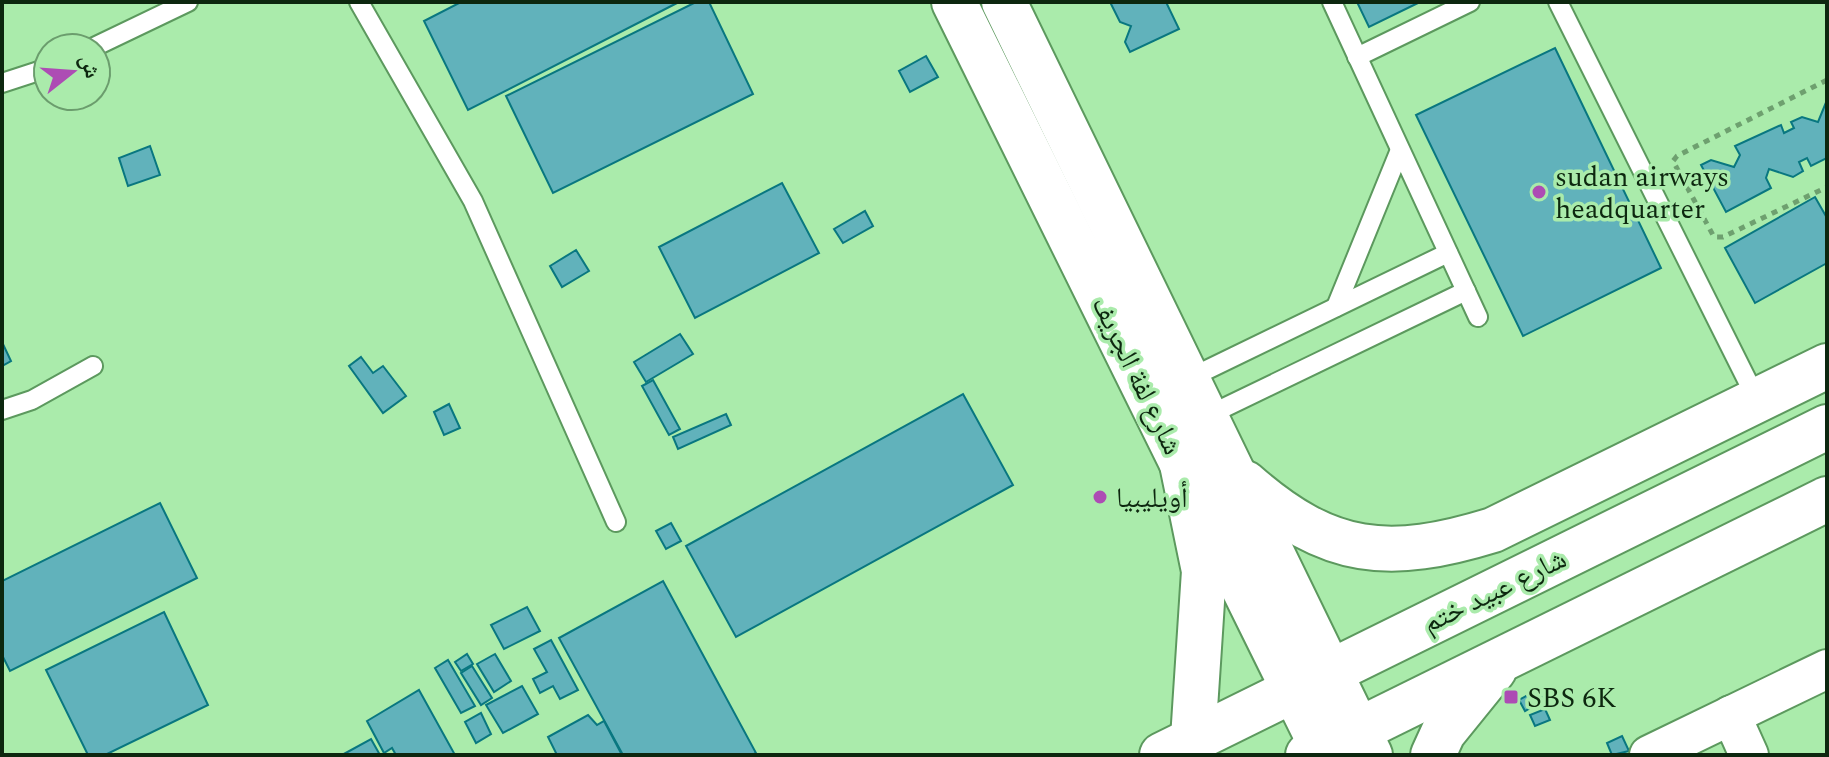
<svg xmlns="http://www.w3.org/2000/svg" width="1829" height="757" viewBox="0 0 1829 757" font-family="Spectral,'Noto Naskh Arabic',serif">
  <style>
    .building { fill: #61b2bb; stroke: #097780; stroke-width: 2 }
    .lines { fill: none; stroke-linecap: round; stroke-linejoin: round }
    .lane-casing { stroke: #5c995e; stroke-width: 22 }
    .street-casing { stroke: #5c995e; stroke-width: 42 }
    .secondary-casing { stroke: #5c995e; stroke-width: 48 }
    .primary-casing { stroke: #5c995e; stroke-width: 48 }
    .path { stroke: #6ea06f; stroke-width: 5; stroke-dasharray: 6 6; stroke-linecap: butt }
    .lane { stroke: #fff; stroke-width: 18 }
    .street { stroke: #fff; stroke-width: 38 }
    .secondary { stroke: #fff; stroke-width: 44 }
    .primary { stroke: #fff; stroke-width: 44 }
    .poi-dot { fill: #ad4cb4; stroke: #aaebab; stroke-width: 3 }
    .labels { text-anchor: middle; stroke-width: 7; stroke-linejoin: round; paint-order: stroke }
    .poi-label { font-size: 28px; fill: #0d270f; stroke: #aaebab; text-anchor: start }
    .street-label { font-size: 28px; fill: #0d270f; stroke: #aaebab }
  </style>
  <rect width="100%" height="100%" fill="#aaebab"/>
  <!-- building -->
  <g class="building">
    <polygon points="461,2 679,2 468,110 424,21"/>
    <polygon points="696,2 709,2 753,94 553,193 506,96"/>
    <polygon points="1110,2 1166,2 1179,29 1130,52 1125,42 1131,26 1120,22"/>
    <polygon points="1357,2 1420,2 1369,27"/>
    <polygon points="1555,48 1661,268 1523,336 1416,115"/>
    <polygon points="926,56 938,77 910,92 899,71"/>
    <polygon points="1827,100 1827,158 1811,166 1807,158 1799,162 1803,171 1793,177 1769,169 1766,178 1771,188 1726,212 1701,165 1711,160 1734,167 1740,155 1735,146 1781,125 1784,133 1794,128 1791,122 1802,117 1818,122"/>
    <polygon points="150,146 160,175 128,186 119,158"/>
    <polygon points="782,183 819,253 695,318 659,247"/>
    <polygon points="1815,197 1827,218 1827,263 1755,303 1725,248"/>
    <polygon points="865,211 873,226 843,243 834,229"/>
    <polygon points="576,250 589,271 562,287 550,266"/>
    <polygon points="680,334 693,354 646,382 634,362"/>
    <polygon points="2,342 11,361 2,366"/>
    <polygon points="361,357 373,373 383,366 406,396 383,413 349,366"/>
    <polygon points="653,380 680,429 669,435 642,386"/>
    <polygon points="963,394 1013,485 736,637 686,546"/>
    <polygon points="449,404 460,428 444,435 434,412"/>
    <polygon points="726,414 731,425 678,449 673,437"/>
    <polygon points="160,503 197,578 10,671 2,655 2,581"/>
    <polygon points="671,523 681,541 666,549 656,531"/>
    <polygon points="663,581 756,753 752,755 623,755 559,638"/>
    <polygon points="527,607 540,631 504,649 491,625"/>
    <polygon points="164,612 208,705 105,755 88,755 46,670"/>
    <polygon points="551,640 578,690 560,699 553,686 540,693 533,679 547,672 534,649"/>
    <polygon points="467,654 473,664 461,671 455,662"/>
    <polygon points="495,654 511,681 494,692 477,664"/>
    <polygon points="448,660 475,706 461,713 435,668"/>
    <polygon points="472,666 492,698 481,705 461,673"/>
    <polygon points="522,686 538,714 503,733 486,705"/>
    <polygon points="419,690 455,755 396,755 392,748 384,753 367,721"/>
    <polygon points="1537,690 1544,700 1525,711 1519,700"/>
    <polygon points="1545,709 1550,720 1535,726 1530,715"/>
    <polygon points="481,713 491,734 476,743 465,722"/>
    <polygon points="588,715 597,725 604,721 622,755 557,755 548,737"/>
    <polygon points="1622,736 1629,751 1612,755 1607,743"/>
    <polygon points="371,739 380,755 342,755"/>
  </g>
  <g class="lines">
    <!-- lane casing -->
    <g class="lane-casing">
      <g id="lane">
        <polyline points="359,2 473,201 616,522"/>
        <polyline points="1332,2 1478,317"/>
        <polyline points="1558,2 1757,400"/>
        <polyline points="92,48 188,2"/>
        <polyline points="1357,57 1470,2"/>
        <polyline points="2,83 48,68"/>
        <polyline points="1336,307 1400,150"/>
        <polyline points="1188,379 1448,253"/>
        <polyline points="2,410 32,400 93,366"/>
        <polyline points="1207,416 1466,291"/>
      </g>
    </g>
    <!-- street casing -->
    <g class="street-casing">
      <g id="street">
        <polyline points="1731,715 1749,755"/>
        <polyline points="1649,755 1827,669"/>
      </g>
    </g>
    <!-- secondary casing -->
    <g class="secondary-casing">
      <g id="secondary">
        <polyline points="954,2 1326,755"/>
        <polyline points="1004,2 1370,755"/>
        <path d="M1245,483C1329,557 1389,562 1493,530L1827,366"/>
      </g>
    </g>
    <!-- primary casing -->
    <g class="primary-casing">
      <g id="primary">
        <polyline points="1182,464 1204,571 1193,739"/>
        <polyline points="1162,755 1827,427"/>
        <polyline points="1308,755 1827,499"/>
        <polyline points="1433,755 1443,733 1494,670"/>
      </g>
    </g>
    <!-- path -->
    <polyline class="path" points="1827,80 1677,156 1673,161 1714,237 1723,237 1827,187"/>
    <!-- lane -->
    <use href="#lane" class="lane"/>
    <!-- street -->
    <use href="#street" class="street"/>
    <!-- secondary -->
    <use href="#secondary" class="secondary"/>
    <!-- primary -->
    <use href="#primary" class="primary"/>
  </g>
  <!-- markers -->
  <g class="poi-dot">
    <circle cx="1539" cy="192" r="8"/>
    <circle cx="1100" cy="497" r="8"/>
    <rect x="1503" y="689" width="16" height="16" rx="4"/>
  </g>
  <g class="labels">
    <!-- poi labels -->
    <g class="poi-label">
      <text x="1555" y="186">sudan airways<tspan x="1555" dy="32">headquarter</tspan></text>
      <text x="1116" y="507">أويليبيا</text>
      <text x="1527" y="707">SBS 6K</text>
    </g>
    <!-- street labels -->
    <g class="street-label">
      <text transform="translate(1138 375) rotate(64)" y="10">شارع لفة الجريف</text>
      <text transform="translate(1494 590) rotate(-26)" y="10">شارع عبيد ختم</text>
    </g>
  </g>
  <!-- border -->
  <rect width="1829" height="757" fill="none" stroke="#0d270f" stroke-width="8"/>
  <!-- north arrow -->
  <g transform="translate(72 72) rotate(73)"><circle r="38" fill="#aaebab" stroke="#6b9d6d" stroke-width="2"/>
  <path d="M0-6L14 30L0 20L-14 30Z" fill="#ad4cb4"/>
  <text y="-12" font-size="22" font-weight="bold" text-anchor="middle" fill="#0d270f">ش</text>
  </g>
</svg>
